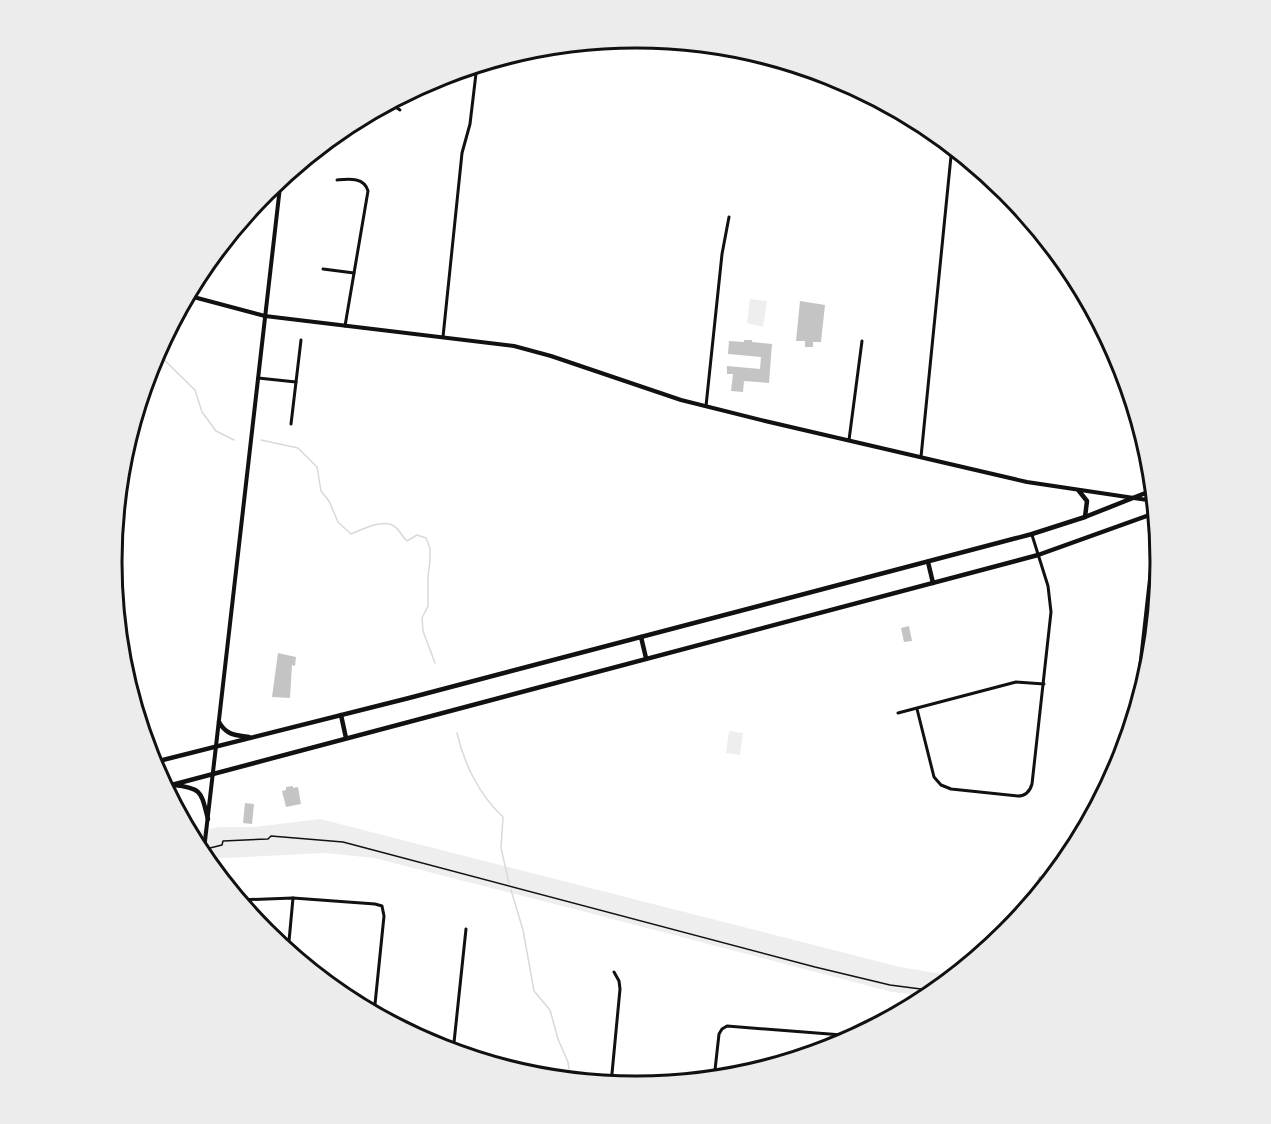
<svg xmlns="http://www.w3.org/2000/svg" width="1271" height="1124" viewBox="0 0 1271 1124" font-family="Ubuntu,sans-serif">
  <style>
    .green { fill: #eee }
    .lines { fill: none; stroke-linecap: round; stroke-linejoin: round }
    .stream { stroke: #d9d9d9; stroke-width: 1.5 }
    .building { fill: #c4c4c4 }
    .path { stroke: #111; stroke-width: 1.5 }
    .minor { stroke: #111; stroke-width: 3 }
    .tertiary { stroke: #111; stroke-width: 4 }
    .secondary { stroke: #111; stroke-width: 4 }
    .primary { stroke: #111; stroke-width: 4.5 }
    .rim { fill: none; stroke: #111; stroke-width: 3 }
  </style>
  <rect width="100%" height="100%" fill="#fff"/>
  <!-- green -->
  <g class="green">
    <polygon points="750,299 767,301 763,327 747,323"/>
    <polygon points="729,731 743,733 740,755 726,753"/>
    <polygon points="320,819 900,967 954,976 929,996 892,992 578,910 374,858 325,853 204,859 188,833 219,827 253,827"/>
  </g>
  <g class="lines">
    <!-- stream -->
    <g class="stream">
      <polyline points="156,352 195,390 202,412 216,431 234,440"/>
      <path d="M261,440L298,448L317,467L321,491L329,501L338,522L351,534C363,529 383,519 394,526C400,530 402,537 407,541L417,535L426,538L430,548V561L428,576V606L422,618L423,631L435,663"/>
      <path d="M457,733C464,764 480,796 503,817L501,848L509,883"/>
      <polyline points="511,890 523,930 534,991 550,1010 558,1039 568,1062 569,1069"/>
    </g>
  </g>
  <!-- building -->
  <g class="building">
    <polygon points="800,301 825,305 821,342 813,342 813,347 805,347 805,341 796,341"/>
    <polygon points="744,340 752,340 752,342 772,344 769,383 744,381 743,392 731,391 733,374 727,374 727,366 760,369 761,357 728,354 729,341 744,342"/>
    <polygon points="909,626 912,641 904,642 901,628"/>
    <polygon points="278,653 296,657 295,666 292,665 290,698 272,697"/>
    <polygon points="293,786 293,788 298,787 301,804 286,807 282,791 286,790 286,787"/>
    <polygon points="245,803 254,804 252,824 243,823"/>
    <polygon points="1039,876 1050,880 1031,903 1034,895"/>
  </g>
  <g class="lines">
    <!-- path -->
    <polyline class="path" points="210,848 222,845 223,841 268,839 271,836 343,842 815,967 890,985 936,991"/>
    <!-- minor -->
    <g class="minor">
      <polyline points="562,45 562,51"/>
      <polyline points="388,102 400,110"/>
      <path d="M337,180C349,179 364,177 368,191L345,326"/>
      <polyline points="323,269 354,273"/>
      <polyline points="443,337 462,153 470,124 477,65"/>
      <polyline points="258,378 296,382"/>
      <polyline points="706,406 722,254 729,217"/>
      <polyline points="291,424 301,340"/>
      <polyline points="849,440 862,341"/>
      <polyline points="921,457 952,146"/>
      <path d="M917,709L934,777L941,785L951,789L1018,796C1026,796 1030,791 1032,784L1051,612L1048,586L1032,535"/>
      <polyline points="898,713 1016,682 1044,684"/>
      <polyline points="238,900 293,898 375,904 382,906 384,916 374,1014"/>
      <polyline points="288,952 293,898"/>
      <polyline points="453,1052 466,929"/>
      <polyline points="516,1071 611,1081"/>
      <polyline points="714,1079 719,1034 722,1029 727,1026 855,1036"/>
      <polyline points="611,1084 620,989 619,981 614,972"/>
    </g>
    <!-- tertiary -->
    <g class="tertiary">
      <polyline points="186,295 265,316 514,346 551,356 681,400 765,421 1027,482 1154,501"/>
      <polyline points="1135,714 1156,525"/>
      <polyline points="216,746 281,178"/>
    </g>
    <!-- secondary -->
    <polyline class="secondary" points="203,858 216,746"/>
    <!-- primary -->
    <g class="primary">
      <polyline points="1079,491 1087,501 1085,517"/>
      <polyline points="928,562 933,583"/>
      <polyline points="641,637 646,658"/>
      <polyline points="341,715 346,738"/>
      <path d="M219,722C226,735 235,735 249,737"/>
      <polyline points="151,763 409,698 1032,534 1085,517 1153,490"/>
      <path d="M174,785C203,788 201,793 208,819"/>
      <polyline points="164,787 1038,555 1155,513"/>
    </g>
  </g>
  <!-- crop -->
  <path d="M0 0H1271V1124H0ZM122 562a514 514 0 1 1 1028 0a514 514 0 1 1-1028 0Z" fill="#ececec" fill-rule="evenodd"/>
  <path class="rim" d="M122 562a514 514 0 1 1 1028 0a514 514 0 1 1-1028 0Z"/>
</svg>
